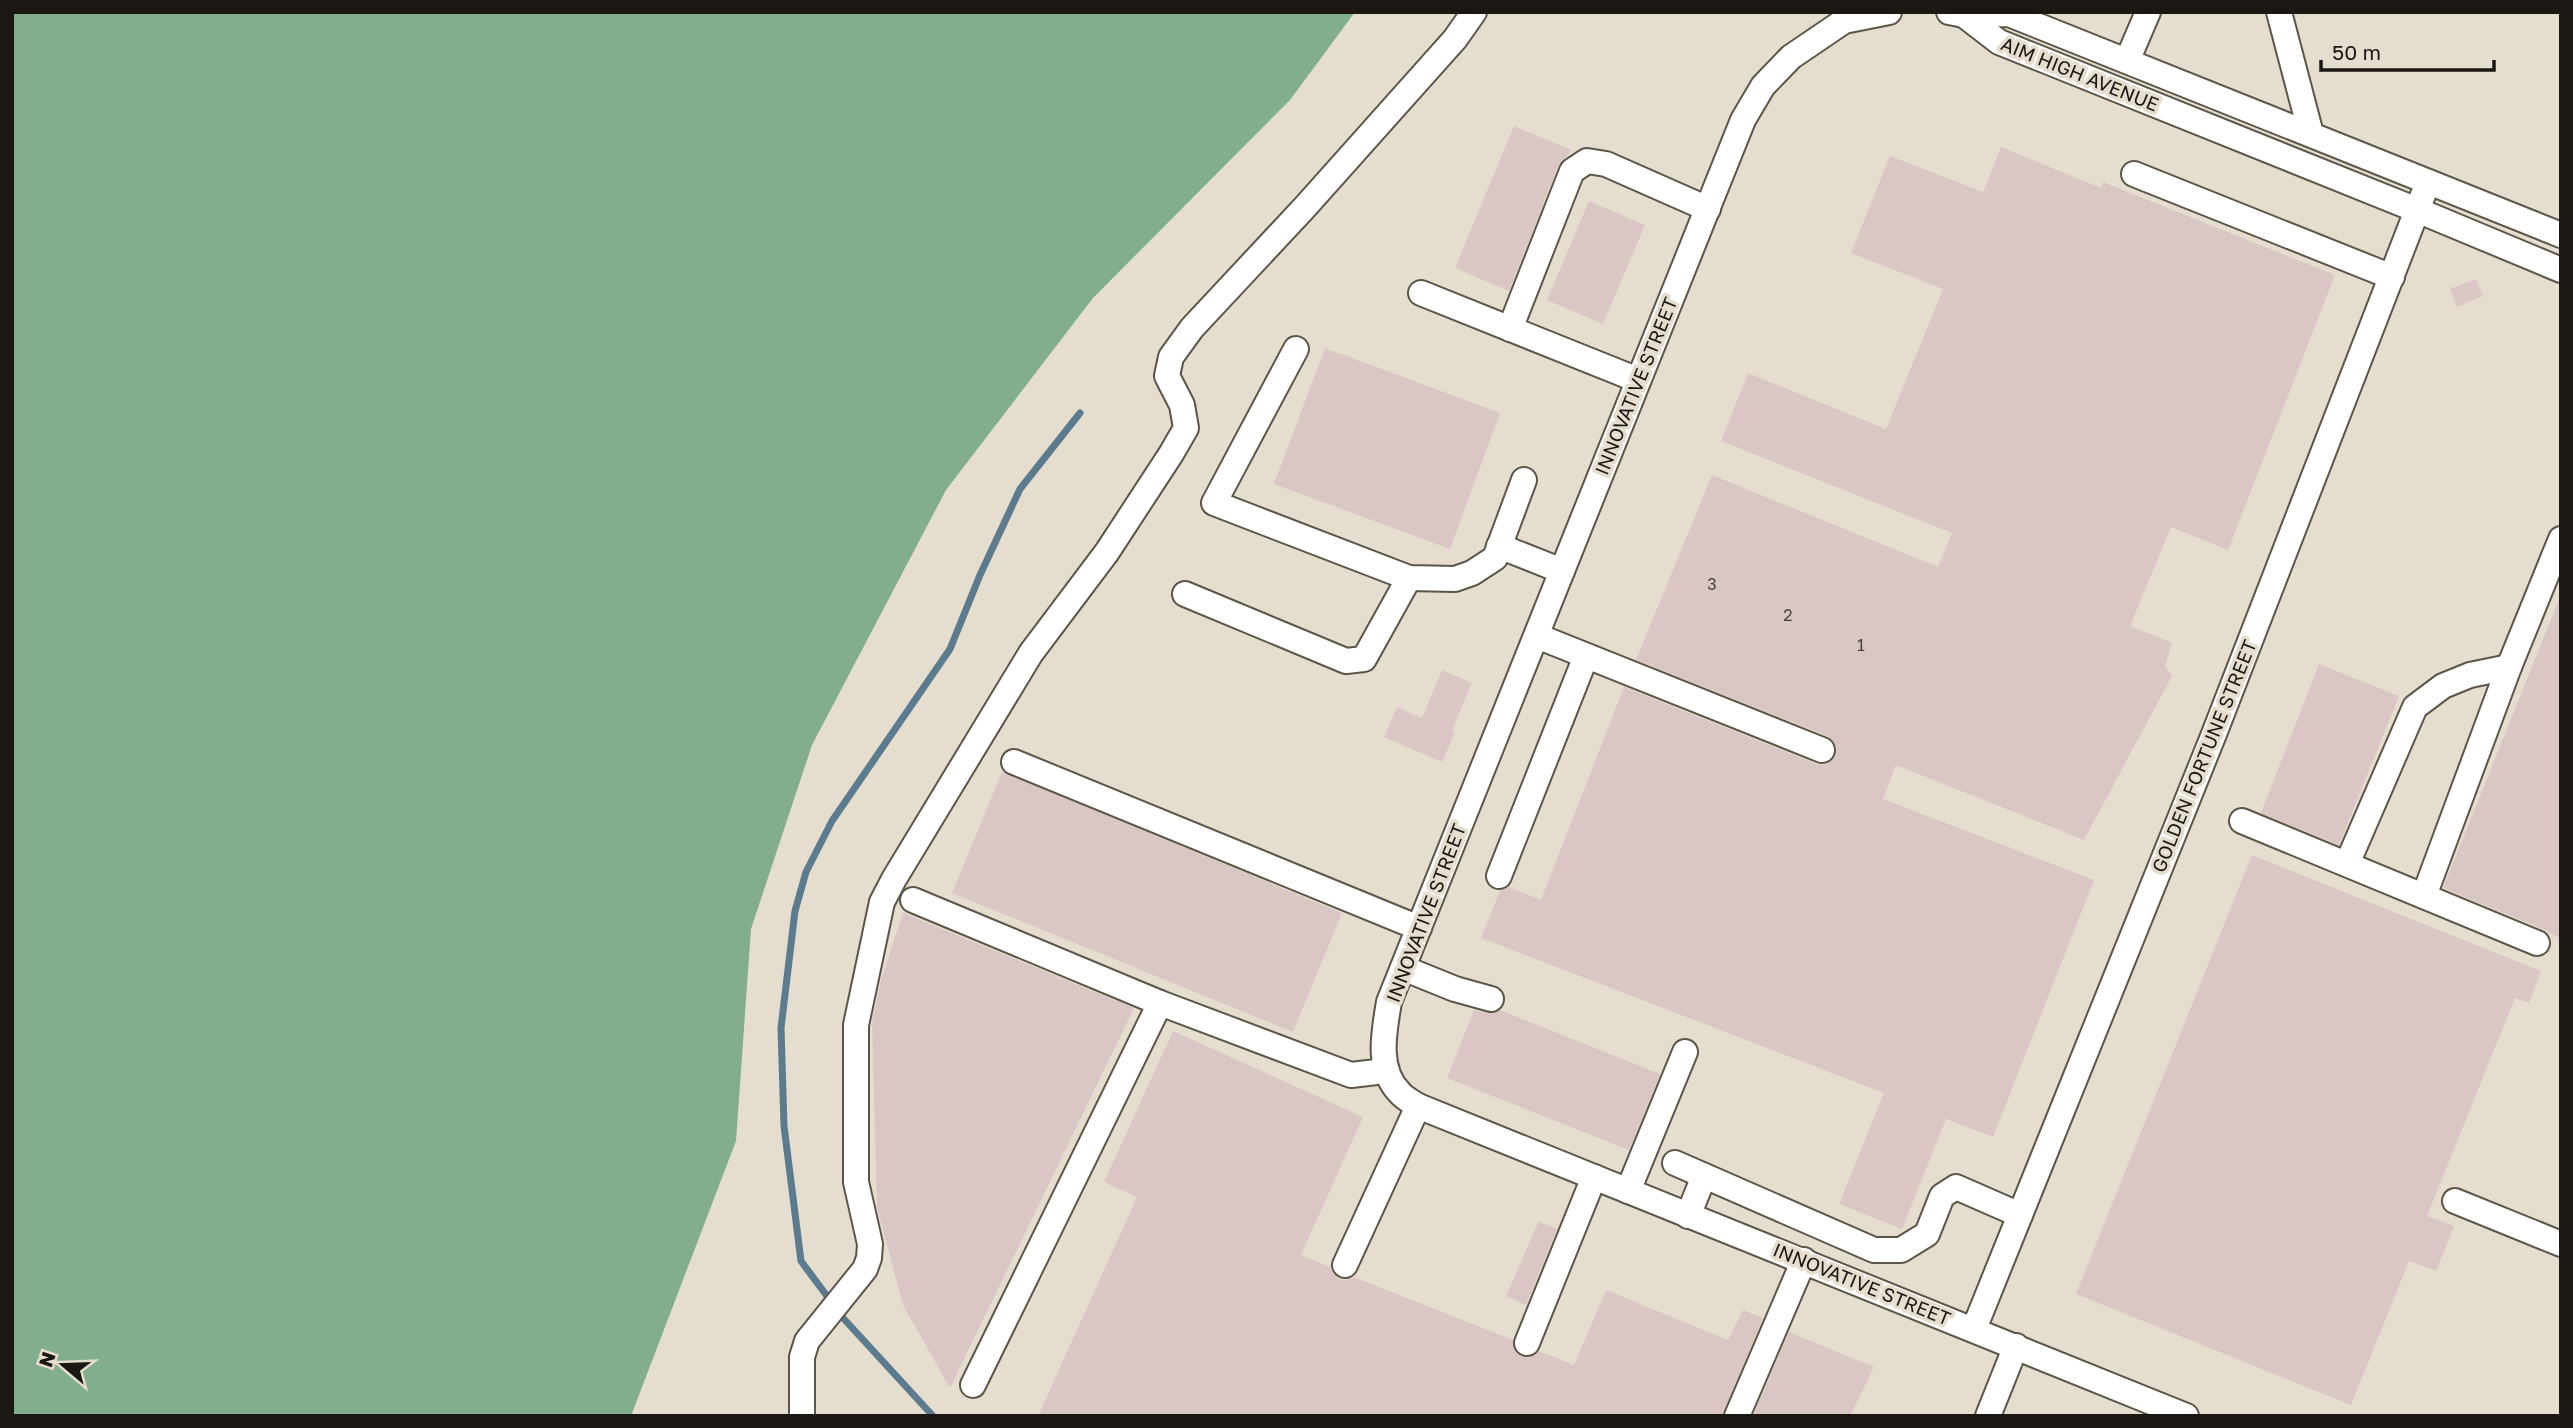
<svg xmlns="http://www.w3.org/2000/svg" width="2573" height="1428" viewBox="0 0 2573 1428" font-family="'Golos Text',sans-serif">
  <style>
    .forest { fill: #82ae8d }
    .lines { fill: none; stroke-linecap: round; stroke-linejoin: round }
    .stream { stroke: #5c7b8f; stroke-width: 7 }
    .building { fill: #dac6c4 }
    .minor-casing { stroke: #5c5648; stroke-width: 28 }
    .minor { stroke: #fff; stroke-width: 24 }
    .labels { text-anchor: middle; stroke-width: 7; stroke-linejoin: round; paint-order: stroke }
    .number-label { font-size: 16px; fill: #4b443f }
    .street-label { font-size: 19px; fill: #1b1813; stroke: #e5dece }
  </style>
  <rect width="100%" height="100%" fill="#e5dece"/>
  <!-- forest -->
  <polygon class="forest" points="12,12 1355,12 1290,100 1093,298 946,490 812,745 751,929 736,1141 631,1416 12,1416"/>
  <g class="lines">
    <!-- stream -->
    <polyline class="stream" points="933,1416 844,1319 801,1261 784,1126 781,1028 795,911 806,872 832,821 950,649 980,575 1020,489 1080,413"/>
  </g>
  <!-- building -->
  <g class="building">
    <polygon points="1514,126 1572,150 1558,166 1509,291 1455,268"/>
    <polygon points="2001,147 2101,188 2103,182 2335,275 2228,550 2171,527 2130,626 2172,643 2165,666 2172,676 2084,840 1896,765 1883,799 2094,880 1993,1137 1946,1119 1902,1229 1839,1204 1884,1093 1481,938 1500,891 1509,887 1541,900 1624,687 1816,764 1825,765 1835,756 1837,747 1828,736 1636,660 1712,475 1938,567 1952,533 1721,441 1748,373 1886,429 1943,289 1851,253 1890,156 1983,192"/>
    <polygon points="1589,201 1645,225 1603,324 1547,300"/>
    <polygon points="2476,279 2483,296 2457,307 2450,289"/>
    <polygon points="1325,348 1500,413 1450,549 1274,484"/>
    <polygon points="2560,597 2561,597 2561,939 2543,929 2443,888"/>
    <polygon points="2319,664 2399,696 2339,845 2261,813"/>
    <polygon points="1442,670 1472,683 1452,730 1455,732 1442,762 1384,737 1397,707 1422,718"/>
    <polygon points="1002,772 1342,913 1293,1032 952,893"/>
    <polygon points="2252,855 2541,971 2529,1003 2515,998 2427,1216 2454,1226 2436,1271 2409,1261 2351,1405 2076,1294"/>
    <polygon points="903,913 1134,1008 950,1388 903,1305 877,1207 872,1022 881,980"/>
    <polygon points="1474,1010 1488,1013 1500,1010 1660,1074 1629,1150 1447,1078"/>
    <polygon points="1173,1031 1363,1117 1301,1255 1330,1267 1333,1274 1339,1279 1347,1280 1354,1277 1513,1340 1515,1352 1522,1357 1530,1358 1539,1351 1574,1365 1606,1290 1728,1340 1743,1310 1763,1318 1722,1416 1038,1416 1137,1197 1104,1182"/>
    <polygon points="1539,1221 1557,1229 1526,1305 1506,1296"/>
    <polygon points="1789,1332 1874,1367 1850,1416 1753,1416"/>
  </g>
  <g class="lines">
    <!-- minor casing -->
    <g class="minor-casing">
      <g id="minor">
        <path d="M1889,12L1844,21L1791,57L1763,86L1743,120L1389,1002C1384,1032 1376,1069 1400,1093C1404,1098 1412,1102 1418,1106L2186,1416"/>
        <polyline points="1949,12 1964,15 2009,14 2561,235"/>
        <polyline points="2279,12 2311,134"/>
        <polyline points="1964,15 1999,42 2417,210 2561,270"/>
        <polyline points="2127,61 2148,12"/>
        <polyline points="2134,174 2392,277"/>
        <polyline points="1421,293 1638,380"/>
        <polyline points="1510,329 1572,171 1587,161 1606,164 1708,209"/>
        <polyline points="1296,349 1214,503 1409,578 1455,579 1472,573 1495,558 1524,480"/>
        <polyline points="1499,546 1562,571"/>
        <polyline points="1185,594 1346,661 1364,659 1409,578"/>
        <polyline points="1537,636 1822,750"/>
        <polyline points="1014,762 1419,928"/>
        <polyline points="2242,821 2537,943"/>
        <polyline points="2347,864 2415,707 2443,686 2470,675 2509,667"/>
        <polyline points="1499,876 1586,656"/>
        <polyline points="2424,896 2509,667 2561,539"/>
        <polyline points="913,900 1160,1003 1351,1075 1385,1071"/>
        <polyline points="1403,968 1455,989 1491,999"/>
        <polyline points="1675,1163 1874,1250 1901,1250 1927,1234 1942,1196 1956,1187 2020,1215"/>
        <polyline points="1628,1191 1685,1052"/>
        <polyline points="2455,1201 2561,1244"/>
        <polyline points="1688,1216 1704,1176"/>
        <polyline points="1345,1265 1418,1106"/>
        <polyline points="1974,1329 2214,734 2428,182"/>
        <polyline points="1527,1343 1594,1177"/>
        <polyline points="973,1385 1160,1003"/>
        <polyline points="802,1416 802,1357 807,1341 865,1269 869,1258 870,1244 856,1182 856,1025 882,902 894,879 1031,653 1107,552 1171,454 1186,428 1182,405 1167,376 1171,357 1192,328 1305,207 1455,39 1474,12"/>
        <polyline points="1737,1416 1804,1260"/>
        <polyline points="1988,1416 2016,1346"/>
      </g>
    </g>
    <!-- minor -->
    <use href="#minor" class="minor"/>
  </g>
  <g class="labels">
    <!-- number labels -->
    <g class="number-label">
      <text x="1712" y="590">3</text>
      <text x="1788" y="621">2</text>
      <text x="1861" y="651">1</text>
    </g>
    <!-- street labels -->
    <g class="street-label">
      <text transform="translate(2080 74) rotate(22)" y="7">AIM HIGH AVENUE</text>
      <text transform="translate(1636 386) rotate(-68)" y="7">INNOVATIVE STREET</text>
      <text transform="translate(2204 756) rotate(-68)" y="7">GOLDEN FORTUNE STREET</text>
      <text transform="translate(1426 913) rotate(-69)" y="7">INNOVATIVE STREET</text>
      <text transform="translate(1862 1284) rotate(22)" y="7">INNOVATIVE STREET</text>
    </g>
  </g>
  <!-- border -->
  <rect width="2573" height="1428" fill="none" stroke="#1b1813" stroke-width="28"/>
  <!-- north arrow -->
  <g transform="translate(63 1365) rotate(289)" stroke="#e5dece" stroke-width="5" paint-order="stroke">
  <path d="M0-5L12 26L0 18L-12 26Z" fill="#1b1813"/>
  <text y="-10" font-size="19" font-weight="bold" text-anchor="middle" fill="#1b1813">N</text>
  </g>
  <!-- scale -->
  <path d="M2321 60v10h173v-10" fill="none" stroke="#1b1813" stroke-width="3.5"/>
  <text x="2332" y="60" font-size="21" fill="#1b1813" stroke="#e5dece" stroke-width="5" paint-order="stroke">50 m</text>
</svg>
